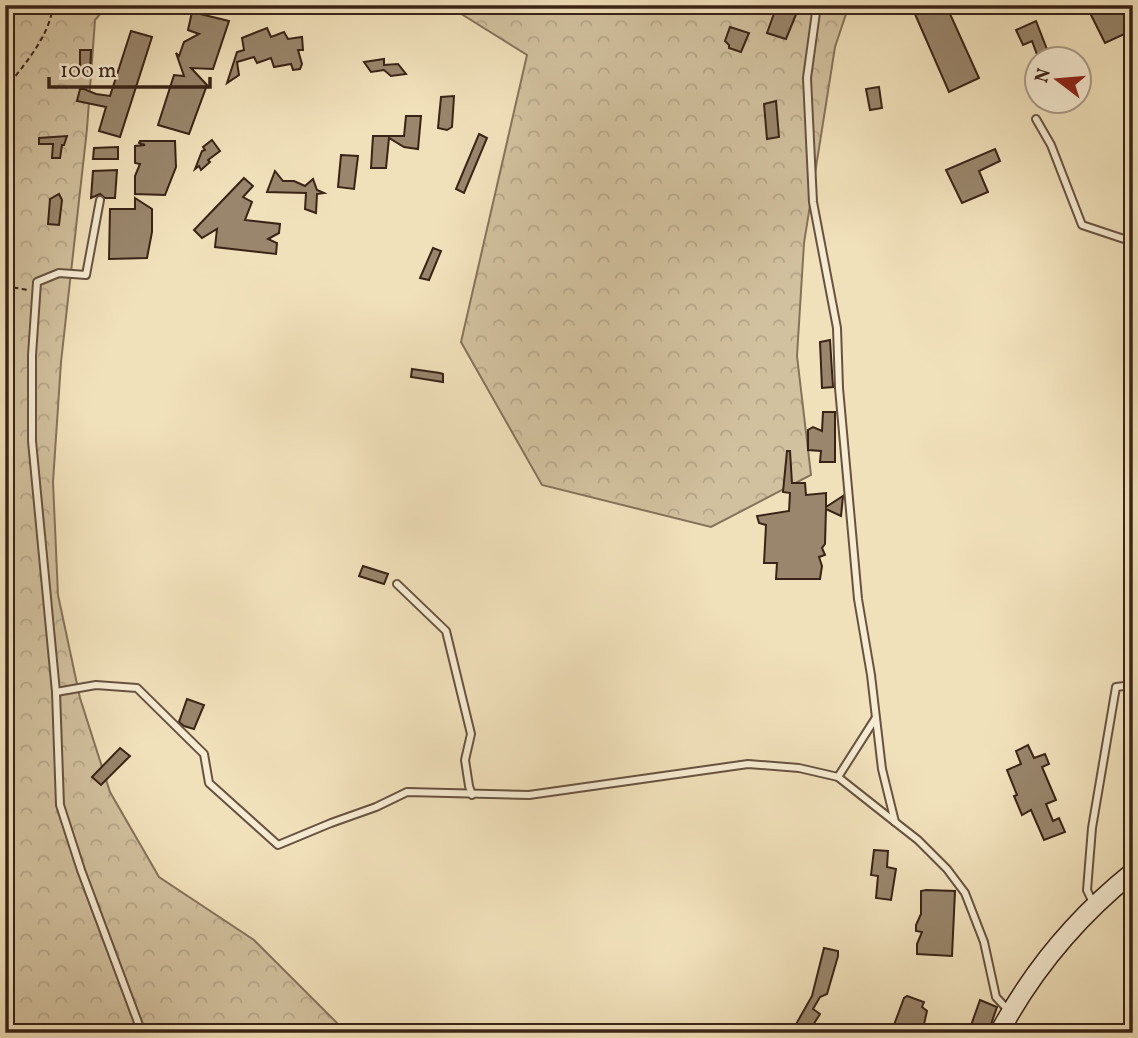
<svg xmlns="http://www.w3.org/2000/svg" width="1138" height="1038" viewBox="0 0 1138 1038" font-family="Vollkorn,serif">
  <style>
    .forest { fill: url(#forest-crowns); stroke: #86725b; stroke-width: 2 }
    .building { fill: #99866c; stroke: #392317; stroke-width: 2 }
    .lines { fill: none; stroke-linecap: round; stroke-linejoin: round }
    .service-casing { stroke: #675240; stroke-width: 10 }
    .secondary-casing { stroke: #392317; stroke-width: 21 }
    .path { stroke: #392317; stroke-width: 2; stroke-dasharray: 5 3.5; stroke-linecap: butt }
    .service { stroke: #f6ecd3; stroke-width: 6 }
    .secondary { stroke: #f6ecd3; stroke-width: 18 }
  </style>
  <defs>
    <pattern id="forest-crowns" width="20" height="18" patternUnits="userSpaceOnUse" patternTransform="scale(1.75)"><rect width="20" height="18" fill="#d2c19f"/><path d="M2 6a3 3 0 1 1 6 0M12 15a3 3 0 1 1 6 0" fill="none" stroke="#b5a688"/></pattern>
  </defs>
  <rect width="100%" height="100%" fill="#f1e1bb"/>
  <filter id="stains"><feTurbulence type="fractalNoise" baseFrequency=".00286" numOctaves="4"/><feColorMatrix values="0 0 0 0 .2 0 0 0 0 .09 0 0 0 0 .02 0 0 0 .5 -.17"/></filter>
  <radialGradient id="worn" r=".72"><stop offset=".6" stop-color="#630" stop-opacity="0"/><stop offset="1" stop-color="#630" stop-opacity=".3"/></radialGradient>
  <!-- forest -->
  <g class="forest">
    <polygon points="5,5 108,5 95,20 87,129 61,362 53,482 58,595 80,698 110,792 159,877 254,940 347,1033 5,1033"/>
    <polygon points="447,5 849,5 835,47 804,243 797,356 811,475 711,527 542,485 461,342 527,55"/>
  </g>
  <!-- building -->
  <g class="building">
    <polygon points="777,5 799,7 786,39 767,33"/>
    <polygon points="911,5 946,5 979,78 949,92"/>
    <polygon points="1086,5 1133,5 1133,30 1105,43"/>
    <polygon points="192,12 229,21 213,69 191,68 207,85 189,134 158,125 174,75 184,76 176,53 179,56 184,42 199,34 188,30"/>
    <polygon points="1036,21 1050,57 1043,60 1039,60 1032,41 1023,45 1016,30"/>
    <polygon points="730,27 749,33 741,52 729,48 729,45 725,41"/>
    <polygon points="267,28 271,37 284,32 288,39 302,37 303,50 298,50 302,64 300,69 293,70 291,64 274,67 271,58 257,63 254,57 237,62 239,75 227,83 237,52 244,50 242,38"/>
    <polygon points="131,31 152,37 120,137 99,131 106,107 77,101 80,89 84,89 96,94 110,96"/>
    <polygon points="80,50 91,50 90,74 80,74"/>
    <polygon points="384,59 384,65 398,64 406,74 391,76 384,70 371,72 364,62"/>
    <polygon points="879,87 882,108 870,110 866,89"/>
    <polygon points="454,96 452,127 447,130 438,128 441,97"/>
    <polygon points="776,101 779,137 767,139 764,104"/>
    <polygon points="406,116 421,116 418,149 404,147 389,138 386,168 371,168 373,136 404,136"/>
    <polygon points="479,134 487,138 464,193 456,189"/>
    <polygon points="67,136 64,145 62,145 60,158 52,158 53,144 39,144 39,138"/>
    <polygon points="212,140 220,151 208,160 210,162 201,170 199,166 195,169 202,151 205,150 203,147"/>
    <polygon points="140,141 175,141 176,167 165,195 135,194 135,176 140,164 135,163 135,146 145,145 139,143"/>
    <polygon points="118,147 118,159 93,159 94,148"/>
    <polygon points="995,149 1000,161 979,171 988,192 962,203 946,170"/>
    <polygon points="341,155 358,156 354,189 338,187"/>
    <polygon points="117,170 115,198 105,198 100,194 91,198 93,171"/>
    <polygon points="275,171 283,181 294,181 305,186 313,179 317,190 324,193 317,194 316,213 305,209 306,193 267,192"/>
    <polygon points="244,178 253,186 243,197 252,202 245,220 280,224 279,233 268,239 277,243 276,254 215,247 217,229 202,238 194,230"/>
    <polygon points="59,194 62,200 59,225 48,224 50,199"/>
    <polygon points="135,198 152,209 152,232 147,258 109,259 110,209 135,209"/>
    <polygon points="433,248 441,251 429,280 420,278"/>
    <polygon points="830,340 833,387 822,388 820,342"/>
    <polygon points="412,369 440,373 443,374 443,382 411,377"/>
    <polygon points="823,412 835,412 835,462 820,462 821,451 808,450 808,430 813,427 822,431"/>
    <polygon points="787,451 790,451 792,483 805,483 806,495 826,493 826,507 843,496 841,516 826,509 825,544 822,548 825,555 819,557 822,566 820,579 776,579 777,563 764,563 766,525 759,523 757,516 789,511 790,493 783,492"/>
    <polygon points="363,566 388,574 384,584 359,576"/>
    <polygon points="187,699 204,705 194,729 184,726 179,722"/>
    <polygon points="1028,745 1034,758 1045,754 1049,764 1042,767 1056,800 1046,804 1053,821 1059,818 1065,832 1044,840 1031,810 1022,815 1014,796 1017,795 1007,770 1021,764 1016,751"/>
    <polygon points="120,748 130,756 101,785 92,777"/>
    <polygon points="874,850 888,851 887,867 896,869 891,900 876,898 878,876 871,875"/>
    <polygon points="926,890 955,891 952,956 917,954 917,944 922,932 916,931 916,925 921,914 921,891"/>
    <polygon points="824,948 838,951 838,956 827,994 820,997 813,1009 820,1014 808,1033 795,1026 812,996"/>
    <polygon points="907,996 924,1002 922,1007 927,1011 922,1033 891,1033 904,998"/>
    <polygon points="980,1000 997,1007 988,1033 969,1031"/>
  </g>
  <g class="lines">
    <!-- service casing -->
    <g class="service-casing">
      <g id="service">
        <polyline points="817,5 807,78 813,202 837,328 839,388 858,599 871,675 882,769 895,822 918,840 947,869 965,893 984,942 996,997 1009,1011"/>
        <polyline points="1036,119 1051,145 1082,225 1133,242"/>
        <polyline points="100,200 86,275 59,273 37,282 32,355 32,441 56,692 60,805 81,870 142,1033"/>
        <polyline points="397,584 446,631 471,734 465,760 469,786 472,795"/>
        <polyline points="56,692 96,685 137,688 204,754 209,783 278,845 331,823 376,807 407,792 529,795 748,764 799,768 838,777 895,822"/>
        <polyline points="838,777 875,719"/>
        <polyline points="1093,903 1087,890 1092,828 1116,687 1133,685"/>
      </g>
    </g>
    <!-- secondary casing -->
    <g class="secondary-casing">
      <path id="secondary" d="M999,1033C1033,969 1077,917 1133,872"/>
    </g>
    <!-- path -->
    <g class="path">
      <path d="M5,89C24,65 50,36 53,5"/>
      <polyline points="5,286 28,290"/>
    </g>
    <!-- service -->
    <use href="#service" class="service"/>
    <!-- secondary -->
    <use href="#secondary" class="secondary"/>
  </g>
  <!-- margin -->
  <rect width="1138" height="1038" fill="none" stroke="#f1e1bb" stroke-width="28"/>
  <rect x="7" y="7" width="1124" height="1024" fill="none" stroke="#392317" stroke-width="3.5"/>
  <rect x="14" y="14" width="1110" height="1010" fill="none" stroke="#392317" stroke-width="2"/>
  <!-- north arrow -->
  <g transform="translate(1058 80) rotate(286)"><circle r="33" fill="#f6ecd3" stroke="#aa9c88" stroke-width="2"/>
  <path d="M0-5L12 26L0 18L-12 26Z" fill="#8f2418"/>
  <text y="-10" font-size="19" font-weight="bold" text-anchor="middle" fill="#392317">N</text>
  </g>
  <!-- scale -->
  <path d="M49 77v10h161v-10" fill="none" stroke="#392317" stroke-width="3.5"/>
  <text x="60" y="77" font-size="21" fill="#392317" stroke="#f6ecd3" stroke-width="5" paint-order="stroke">100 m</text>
  <rect width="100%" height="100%" filter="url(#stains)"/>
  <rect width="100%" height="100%" fill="url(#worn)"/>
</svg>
